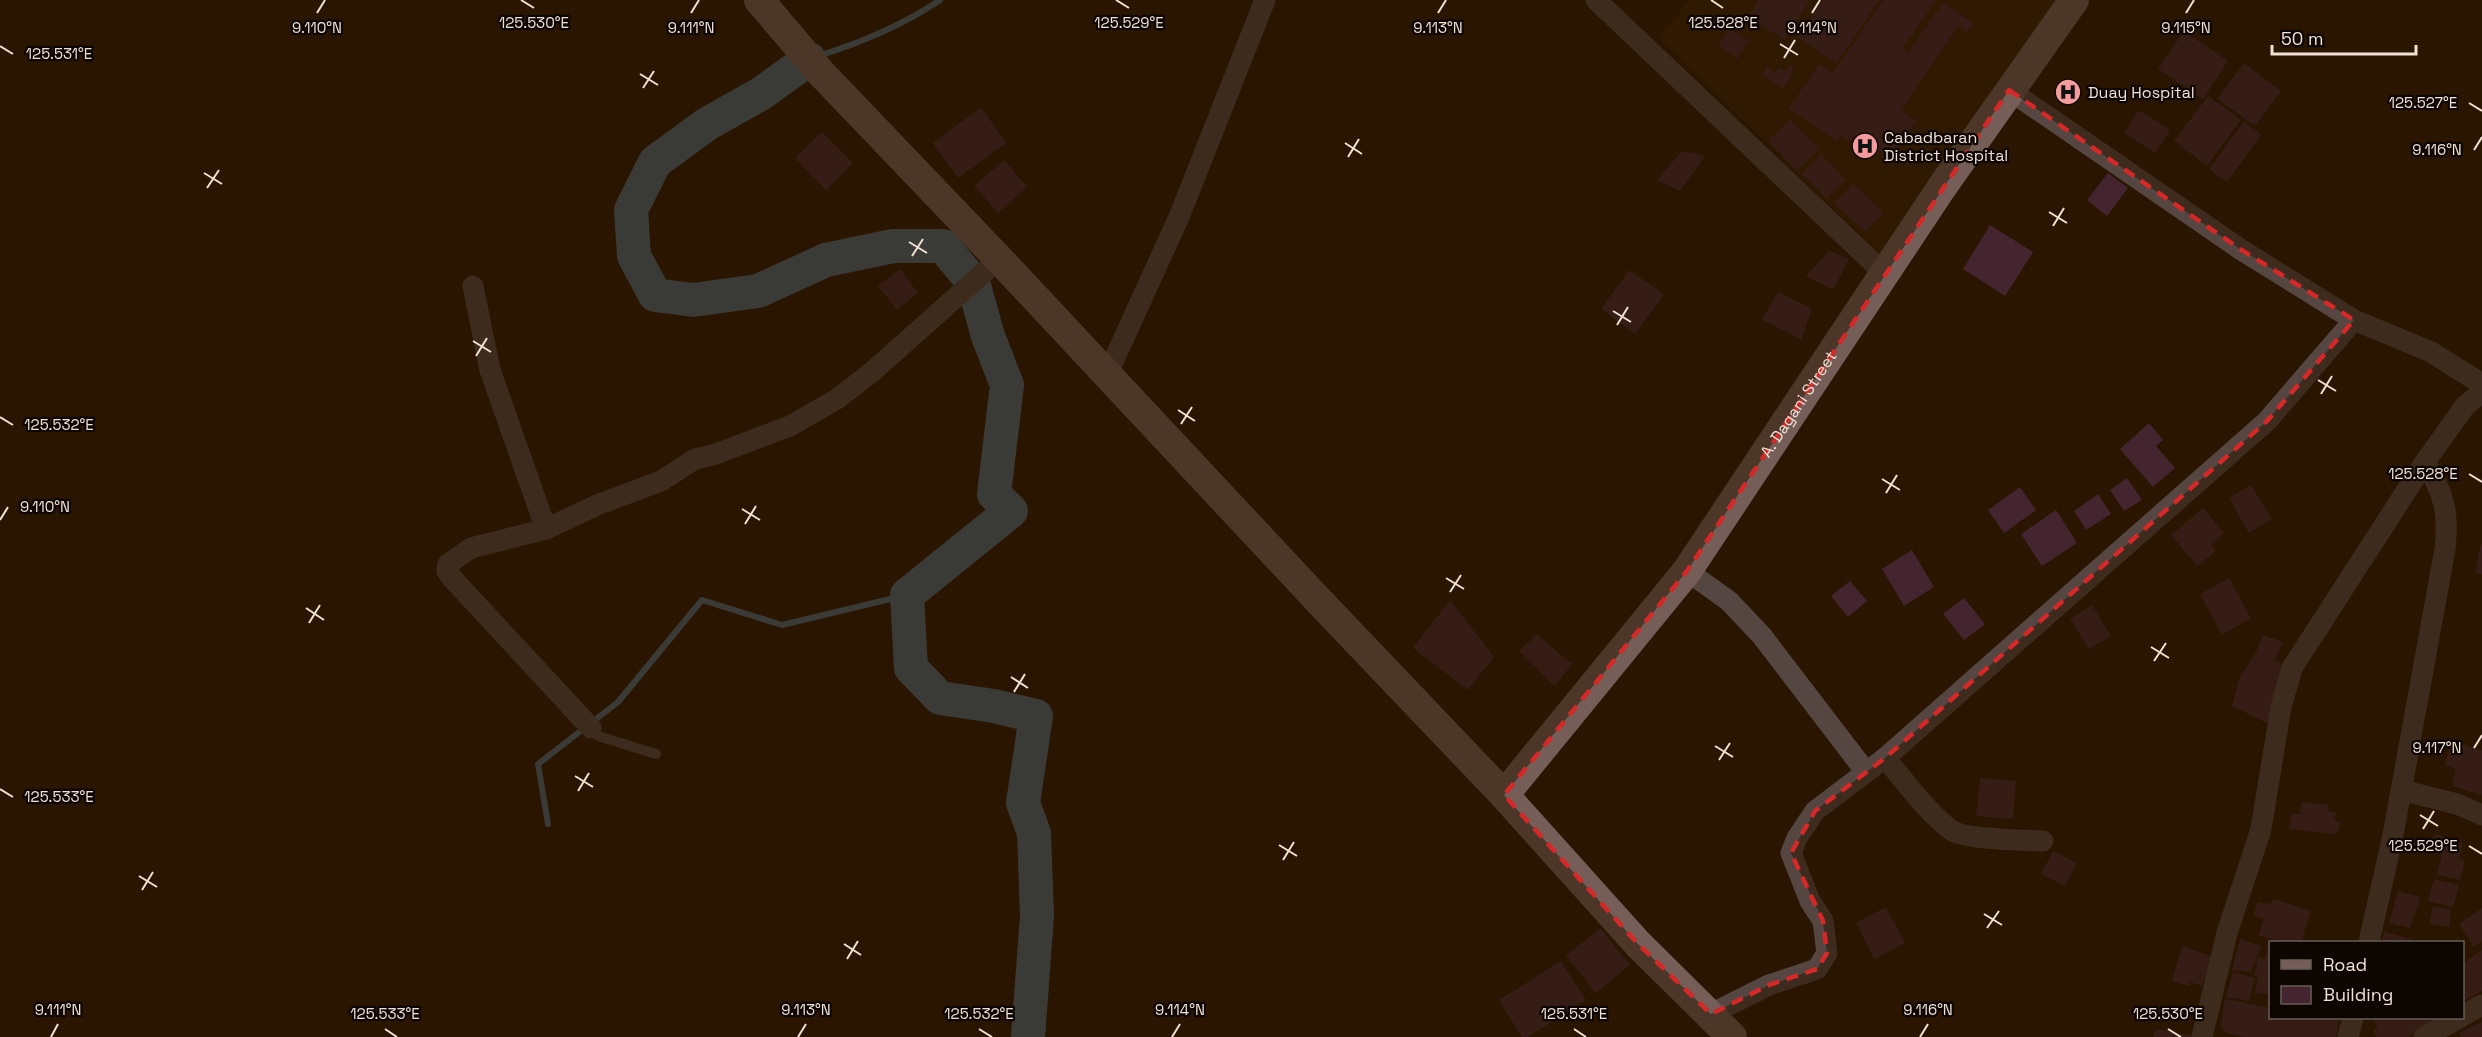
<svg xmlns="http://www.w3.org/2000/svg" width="2482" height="1037" viewBox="0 0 2482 1037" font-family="'Space Grotesk',sans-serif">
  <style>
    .built { fill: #371d00 }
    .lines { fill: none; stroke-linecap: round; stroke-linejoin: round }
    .stream { stroke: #4f6779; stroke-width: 6 }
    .river { stroke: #4f6779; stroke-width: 34 }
    .building { fill: #43242f }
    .lane { stroke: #554642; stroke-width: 10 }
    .street { stroke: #554642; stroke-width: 21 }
    .secondary { stroke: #765e58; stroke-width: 30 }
    .marked { fill: none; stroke: #d62828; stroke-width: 4.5; stroke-dasharray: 12 8; stroke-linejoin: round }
    .ticks { fill: none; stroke: #f0e1d4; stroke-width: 2 }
    .labels { text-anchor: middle; stroke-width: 4.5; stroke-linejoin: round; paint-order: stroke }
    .poi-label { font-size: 16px; fill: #f0e1d4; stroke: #0c0500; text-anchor: start }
    .street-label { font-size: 16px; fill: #f0e1d4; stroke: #0c0500 }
    .ticks-label { font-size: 15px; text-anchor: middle; fill: #f0e1d4; stroke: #0c0500; stroke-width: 4.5; stroke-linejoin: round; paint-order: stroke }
  </style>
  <rect width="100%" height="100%" fill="#2a1600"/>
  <!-- built -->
  <polygon class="built" points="1690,0 2064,0 1882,256 1658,37"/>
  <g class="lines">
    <!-- stream -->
    <g class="stream">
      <path d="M818,56C860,43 903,25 940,0"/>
      <polyline points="548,824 538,764 618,702 702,600 782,625 907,595"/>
    </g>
    <!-- river -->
    <polyline class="river" points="809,59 762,93 707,124 655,162 631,210 634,256 655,295 693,300 758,291 826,260 893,246 943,246 973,282 988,336 1007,385 994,494 1011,511 907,595 911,668 940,698 994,706 1036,716 1023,803 1034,833 1037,916 1028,1037"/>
  </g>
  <!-- building -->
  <g class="building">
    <polygon points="1759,0 1810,0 1785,40 1748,17"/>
    <polygon points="1823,0 1880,0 1836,64 1797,37"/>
    <polygon points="1883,0 1936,0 1902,49 1908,53 1943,2 1974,23 1966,33 1958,27 1901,110 1917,121 1891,159 1854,134 1850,141 1841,135 1837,141 1789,108 1819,64 1833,73"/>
    <polygon points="1730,28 1749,41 1737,59 1718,46"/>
    <polygon points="2184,31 2228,61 2203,99 2158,69"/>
    <polygon points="2244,63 2281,91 2255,126 2217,99"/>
    <polygon points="1790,65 1794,68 1791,72 1794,73 1783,89 1762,75 1767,67 1775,72 1779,67 1785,71"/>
    <polygon points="2208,96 2241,120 2207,166 2174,141"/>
    <polygon points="981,107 1006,143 958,178 933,143"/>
    <polygon points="2139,110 2170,130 2155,153 2124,133"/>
    <polygon points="1790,119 1819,149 1797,171 1768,141"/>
    <polygon points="2244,121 2261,135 2227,182 2209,169"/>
    <polygon points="822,132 853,163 826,190 795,158"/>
    <polygon points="1682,151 1705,156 1680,191 1657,180"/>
    <polygon points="1821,154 1846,179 1827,199 1802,174"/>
    <polygon points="1004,160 1027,187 998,213 974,186"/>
    <polygon points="2108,173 2128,188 2107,216 2087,200"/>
    <polygon points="1853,183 1884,213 1865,232 1834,203"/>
    <polygon points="1990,225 2033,252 2005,296 1963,269"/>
    <polygon points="1829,251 1849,259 1833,290 1806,276"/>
    <polygon points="900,269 918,293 897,310 878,286"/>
    <polygon points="1629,270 1664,294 1635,334 1601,309"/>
    <polygon points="1778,292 1812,309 1801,340 1762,319"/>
    <polygon points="2149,423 2163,440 2156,446 2175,468 2153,487 2120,449"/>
    <polygon points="2127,478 2142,500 2124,511 2110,490"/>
    <polygon points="2251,485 2272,519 2249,533 2229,498"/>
    <polygon points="2020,487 2036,510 2004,533 1988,510"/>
    <polygon points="2098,494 2111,514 2086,530 2074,511"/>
    <polygon points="2203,508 2224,533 2211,545 2216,551 2197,566 2171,535"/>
    <polygon points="2056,510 2077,543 2042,566 2021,534"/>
    <polygon points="2481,543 2482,543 2482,575 2475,572"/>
    <polygon points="1912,550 1934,587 1904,606 1882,569"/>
    <polygon points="2229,578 2251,618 2222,635 2200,594"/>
    <polygon points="1850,581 1867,601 1848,617 1831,596"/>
    <polygon points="1964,598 1985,624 1964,640 1943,614"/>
    <polygon points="1450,600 1494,657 1468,690 1413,648"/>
    <polygon points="2092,605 2111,636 2089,649 2070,619"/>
    <polygon points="1537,634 1572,664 1555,686 1519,651"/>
    <polygon points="2263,635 2283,642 2275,659 2283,665 2271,725 2232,706 2239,679 2256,652"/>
    <polygon points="2452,740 2482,751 2482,795 2452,786 2456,769 2445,765"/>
    <polygon points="1980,778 2016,781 2013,819 1976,816"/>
    <polygon points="2302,802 2329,805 2327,811 2336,813 2334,820 2340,822 2337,834 2289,829 2292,814 2300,814"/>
    <polygon points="2435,834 2463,843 2459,859 2465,860 2460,880 2437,875 2442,854 2432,852"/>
    <polygon points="2053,851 2077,863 2065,886 2041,874"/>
    <polygon points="2434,879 2459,885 2453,907 2428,901"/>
    <polygon points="2398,891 2420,897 2410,928 2389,923"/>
    <polygon points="2274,899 2311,911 2301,942 2285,942 2259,936 2264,919 2253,915 2258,902 2271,904"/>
    <polygon points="2433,906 2451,910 2449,927 2429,924"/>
    <polygon points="1886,907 1905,943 1874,959 1856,923"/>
    <polygon points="2482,908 2482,941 2474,947 2459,924"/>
    <polygon points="1600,928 1630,965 1596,993 1566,956"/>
    <polygon points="2384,932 2412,939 2411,942 2382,942"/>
    <polygon points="2240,939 2261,946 2251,972 2232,970"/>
    <polygon points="2182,946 2211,956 2210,973 2207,971 2202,986 2190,982 2189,986 2172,981"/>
    <polygon points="2269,946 2270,946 2270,995 2255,992 2258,976 2254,976 2258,957 2264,959"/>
    <polygon points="2482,950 2482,991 2462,1002 2462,964"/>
    <polygon points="1561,961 1586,1000 1528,1037 1522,1037 1499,1000"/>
    <polygon points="2233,972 2255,978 2249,1001 2226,997"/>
    <polygon points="2225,999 2270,1008 2270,1018 2339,1018 2336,1037 2244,1037 2227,1033 2221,1027"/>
    <polygon points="2377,1018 2438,1018 2408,1037 2377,1037 2373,1031 2378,1027 2374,1021"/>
    <polygon points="2482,1022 2482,1037 2461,1037 2459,1033"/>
    <polygon points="2156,1029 2193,1036 2193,1037 2153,1037"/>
  </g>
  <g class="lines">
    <!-- lane -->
    <polyline class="lane" points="591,728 598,736 656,754"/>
    <!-- street -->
    <g class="street">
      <polyline points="1596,0 1884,273"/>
      <polyline points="2009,90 2240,249 2354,320 2431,352 2482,384"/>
      <polyline points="473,286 490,370 546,529"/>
      <polyline points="1107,375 1179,217 1265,0"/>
      <polyline points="1687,571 1729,601 1762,636 1866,772"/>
      <polyline points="591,728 451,577 447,571 448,564 471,548 546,529 597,505 661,481 695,459 713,455 790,426 837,399 872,372 999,259"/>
      <path d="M1885,758C1903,779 1929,814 1951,830C1965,840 2024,840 2043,841"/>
      <polyline points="2401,790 2457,804 2482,815"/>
      <path d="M2369,942L2393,835L2445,549C2449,511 2444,494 2425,462"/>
      <polyline points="1711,1014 1769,985 1817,969 1827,953 1823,921 1810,901 1791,853 1797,838 1815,811 1885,758 2267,421 2354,320"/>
      <polyline points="2462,1016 2482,1005"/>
      <polyline points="2202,1037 2227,933 2261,829 2281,707 2292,668 2425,462 2465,406 2482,392"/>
      <polyline points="2348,1037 2353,1018"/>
      <polyline points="2424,1037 2459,1018"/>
    </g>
    <!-- secondary -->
    <g class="secondary">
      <polyline points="759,0 821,73 999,259 1319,601 1504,795 1638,944 1732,1037"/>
      <path id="s1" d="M1504,795L1687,571L1942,187L2074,0"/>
    </g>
  </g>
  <!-- marked area -->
  <path d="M0 0H2482V1037H0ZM2009,90L2240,249L2354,320L2267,421L1885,758L1815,811L1791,853L1823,921L1827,953L1817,969L1769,985L1711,1014L1638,944L1504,795L1687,571Z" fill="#2a1600" fill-opacity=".55" fill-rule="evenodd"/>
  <path class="marked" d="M2009,90L2240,249L2354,320L2267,421L1885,758L1815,811L1791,853L1823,921L1827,953L1817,969L1769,985L1711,1014L1638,944L1504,795L1687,571Z"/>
  <!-- ticks -->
  <path class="ticks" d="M521,0L534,8M1116,0L1129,8M1711,0L1723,8M317,13L325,0M691,13L699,0M1438,13L1446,0M1812,13L1820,0M2186,13L2194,0M1780,44L1798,55M0,46L13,54M1784,58L1795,40M640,74L658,85M643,88L654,71M2469,103L2482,111M1345,143L1362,154M2474,150L2482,137M1348,157L1359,139M204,173L222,184M207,188L219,170M2049,212L2067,223M2053,226L2064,208M909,242L927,253M912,256L923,239M1613,311L1631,322M1617,325L1628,307M473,341L491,352M476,356L487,338M2318,380L2336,391M2321,394L2332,376M1178,410L1195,421M0,417L13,425M1181,424L1192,407M2469,474L2482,482M1882,479L1900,490M1886,493L1897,475M742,509L760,520M0,520L8,507M745,524L756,506M1446,578L1464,589M1450,592L1461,575M306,608L324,620M309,623L320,605M2151,647L2169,658M2154,661L2166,643M1011,677L1028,688M1014,692L1025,674M1715,746L1733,757M2474,748L2482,735M1719,760L1730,743M575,776L593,787M0,789L13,797M578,791L589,773M2420,815L2438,826M2423,829L2434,811M1279,845L1297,856M2469,846L2482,854M1283,860L1294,842M139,876L157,887M142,890L153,872M1984,914L2002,925M1987,928L1999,911M844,944L861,955M847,959L858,941M385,1029L397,1037M979,1029L992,1037M1574,1029L1586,1037M2168,1029L2181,1037M51,1037L58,1024M798,1037L806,1024M1172,1037L1180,1024M1920,1037L1928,1024"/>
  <!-- icons -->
  <defs>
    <g id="hospital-disc" transform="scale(1.35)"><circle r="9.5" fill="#f59b9d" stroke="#0c0500"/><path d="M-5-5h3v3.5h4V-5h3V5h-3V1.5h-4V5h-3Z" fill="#111"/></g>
  </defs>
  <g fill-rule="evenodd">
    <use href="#hospital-disc" x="2068" y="92"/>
    <use href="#hospital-disc" x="1865" y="146"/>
  </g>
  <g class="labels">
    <!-- poi labels -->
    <g class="poi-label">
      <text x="2088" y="98">Duay Hospital</text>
      <text x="1884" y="143">Cabadbaran<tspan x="1884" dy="18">District Hospital</tspan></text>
    </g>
    <!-- street labels -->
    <g class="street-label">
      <text dy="6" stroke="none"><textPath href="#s1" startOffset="490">A. Dagani Street</textPath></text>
    </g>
  </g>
  <g class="ticks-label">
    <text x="534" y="28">125.530°E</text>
    <text x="1129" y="28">125.529°E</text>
    <text x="1723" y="28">125.528°E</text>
    <text x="317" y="33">9.110°N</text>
    <text x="691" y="33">9.111°N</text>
    <text x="1438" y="33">9.113°N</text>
    <text x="1812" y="33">9.114°N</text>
    <text x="2186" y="33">9.115°N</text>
    <text x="59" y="59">125.531°E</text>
    <text x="2423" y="108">125.527°E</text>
    <text x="2437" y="155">9.116°N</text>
    <text x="59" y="430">125.532°E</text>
    <text x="2423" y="479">125.528°E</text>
    <text x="45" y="512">9.110°N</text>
    <text x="2437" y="753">9.117°N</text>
    <text x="59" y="802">125.533°E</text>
    <text x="2423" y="851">125.529°E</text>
    <text x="58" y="1015">9.111°N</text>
    <text x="806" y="1015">9.113°N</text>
    <text x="1180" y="1015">9.114°N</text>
    <text x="1928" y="1015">9.116°N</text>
    <text x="385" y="1019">125.533°E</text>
    <text x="979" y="1019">125.532°E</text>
    <text x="1574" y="1019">125.531°E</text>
    <text x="2168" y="1019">125.530°E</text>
  </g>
  <!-- legend -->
  <rect x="2269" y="941" width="195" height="78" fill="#0c0500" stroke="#675d55" stroke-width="1.5"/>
  <rect x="2281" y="960" width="30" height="9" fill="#765e58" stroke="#675d55" stroke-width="1.5"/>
  <text x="2323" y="971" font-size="18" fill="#f0e1d4">Road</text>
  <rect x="2281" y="986" width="30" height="18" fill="#43242f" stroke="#675d55" stroke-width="1.5"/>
  <text x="2323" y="1001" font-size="18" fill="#f0e1d4">Building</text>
  <!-- scale -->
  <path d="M2272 45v9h144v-9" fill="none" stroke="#f0e1d4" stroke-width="3"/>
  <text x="2281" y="45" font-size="18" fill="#f0e1d4" stroke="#0c0500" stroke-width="4.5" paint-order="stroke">50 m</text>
</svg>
